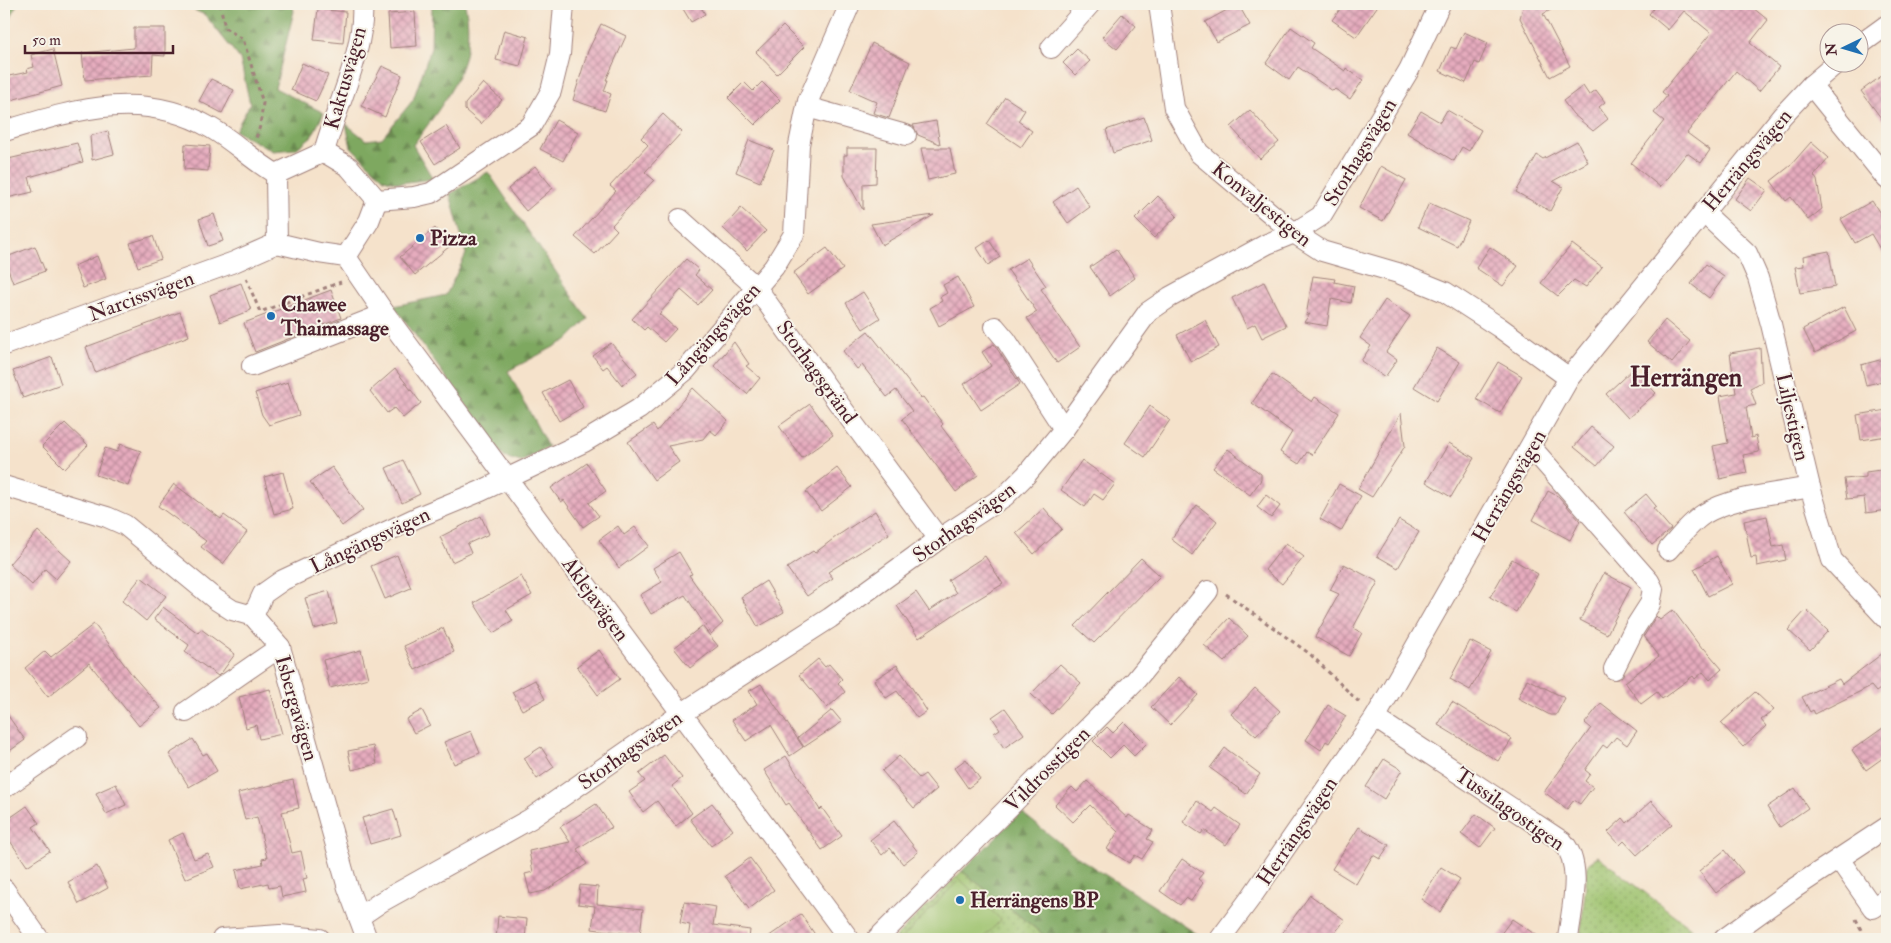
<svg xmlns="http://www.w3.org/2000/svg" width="1891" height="943" viewBox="0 0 1891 943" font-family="'IM FELL Double Pica',serif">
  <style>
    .grass { fill: url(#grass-dots); stroke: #74704c }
    .forest { fill: url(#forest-firs); stroke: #646446 }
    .pitch { fill: #9dc26d; stroke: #74704c }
    .building { fill: url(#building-cross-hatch) }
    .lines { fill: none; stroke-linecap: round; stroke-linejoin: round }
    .minor-casing { stroke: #a0807b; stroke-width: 22 }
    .path { stroke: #a0807b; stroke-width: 3; stroke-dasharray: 4 4; stroke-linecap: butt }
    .minor { stroke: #fff; stroke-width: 20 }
    .poi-dot { fill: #1f6fb2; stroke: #f7f3e8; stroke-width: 2 }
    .labels { text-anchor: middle; stroke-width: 4; stroke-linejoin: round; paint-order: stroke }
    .street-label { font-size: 21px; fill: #4a1f2b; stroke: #f7f3e8 }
    .poi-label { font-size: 21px; font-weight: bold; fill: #4a1f2b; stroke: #f7f3e8; text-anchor: start }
    .district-label { font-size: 26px; font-weight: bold; fill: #4a1f2b; stroke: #f7f3e8 }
  </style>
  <defs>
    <pattern id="grass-dots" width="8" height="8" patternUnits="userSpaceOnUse" patternTransform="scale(1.25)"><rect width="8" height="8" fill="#9dc26d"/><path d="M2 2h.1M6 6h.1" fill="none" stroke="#829d5a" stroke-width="1.8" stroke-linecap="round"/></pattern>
    <pattern id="forest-firs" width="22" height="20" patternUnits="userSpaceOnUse" patternTransform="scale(1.25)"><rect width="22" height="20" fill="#7ea860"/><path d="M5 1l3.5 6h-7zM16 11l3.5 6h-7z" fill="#69884f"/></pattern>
    <pattern id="building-cross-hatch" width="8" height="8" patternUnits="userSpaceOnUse" patternTransform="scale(1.25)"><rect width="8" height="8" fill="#e6acbe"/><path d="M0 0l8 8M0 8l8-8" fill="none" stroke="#bc8b9b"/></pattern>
  </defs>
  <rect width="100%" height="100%" fill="#f7f3e8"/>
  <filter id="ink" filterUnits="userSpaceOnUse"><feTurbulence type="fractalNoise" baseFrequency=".02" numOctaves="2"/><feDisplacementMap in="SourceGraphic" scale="10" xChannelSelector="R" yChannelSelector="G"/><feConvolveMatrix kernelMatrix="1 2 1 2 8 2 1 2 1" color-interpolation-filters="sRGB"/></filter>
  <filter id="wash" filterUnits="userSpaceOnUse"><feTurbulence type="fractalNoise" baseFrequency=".0096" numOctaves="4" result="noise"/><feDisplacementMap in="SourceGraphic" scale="20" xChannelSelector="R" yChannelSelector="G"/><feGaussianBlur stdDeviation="1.12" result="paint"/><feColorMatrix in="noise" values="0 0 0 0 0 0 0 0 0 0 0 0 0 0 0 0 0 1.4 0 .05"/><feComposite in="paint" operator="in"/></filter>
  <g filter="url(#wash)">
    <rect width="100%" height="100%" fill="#f5e2cb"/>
    <!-- grass -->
    <g class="grass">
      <polygon points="1598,856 1701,936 1696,939 1580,939 1588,864"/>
      <polygon points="962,871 1049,939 894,939"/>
    </g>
    <!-- forest -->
    <g class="forest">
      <polygon points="4,4 17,4 4,34"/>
      <polygon points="181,4 292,4 294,11 275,88 324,113 312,136 296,149 273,151 235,131 250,104 240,59 205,15"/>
      <path d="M432,4H465C478,63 446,100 413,145L433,179L399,183L384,179L351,147L346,124L366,140L382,138L413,100L431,48Z"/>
      <polygon points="488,172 588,319 567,340 508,371 548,447 521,462 504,457 394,306 446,295 466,254 450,194"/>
      <polygon points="1021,812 1076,856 1205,939 1049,939 962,871"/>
    </g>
    <!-- pitch -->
    <polygon class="pitch" points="960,879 1001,920 982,939 901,939"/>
    <g id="blocks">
      <!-- building -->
      <g class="building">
        <polygon points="680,4 699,4 705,14 691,22"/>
        <polygon points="1238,4 1250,25 1217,42 1205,22"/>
        <polygon points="1344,4 1379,4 1356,37 1332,20"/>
        <polygon points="1524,4 1562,4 1543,14 1570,66 1550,77 1520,18"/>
        <polygon points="1657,4 1748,4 1768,20 1750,43 1779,67 1759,91 1736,71 1687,133 1710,150 1701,163 1687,153 1660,187 1631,163 1664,121 1654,113 1667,96 1662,92 1711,33 1684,11 1668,30 1649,14"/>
        <polygon points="318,9 346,12 343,43 314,40"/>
        <polygon points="415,12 417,46 390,48 388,14"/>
        <polygon points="1122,14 1136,26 1117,49 1102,37"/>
        <polygon points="601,24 626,36 606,80 608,80 604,91 611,94 605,111 573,100 588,51"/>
        <polygon points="783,26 804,47 777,74 756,52"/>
        <polygon points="1291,27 1314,43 1311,48 1345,71 1346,68 1363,80 1350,99 1335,89 1333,91 1298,67 1289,80 1266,63"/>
        <polygon points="134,28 165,28 165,56 153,55 152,75 85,80 82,53 134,48"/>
        <polygon points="504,30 528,37 520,66 496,60"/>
        <polygon points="1464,32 1488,43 1479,64 1475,62 1466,83 1440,71 1451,47 1456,49"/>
        <polygon points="872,43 910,62 889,118 873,113 877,102 850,90"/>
        <polygon points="53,49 62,86 4,102 4,77 28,72 27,69 34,67 31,55"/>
        <polygon points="1077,49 1090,61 1075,75 1063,63"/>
        <polygon points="302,63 328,75 316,101 291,90"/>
        <polygon points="382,66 402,75 385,117 361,106"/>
        <polygon points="1887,72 1887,126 1861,91"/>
        <polygon points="211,79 234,90 222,113 199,101"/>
        <polygon points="744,82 753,91 762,82 780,100 755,125 728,98"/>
        <polygon points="483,83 502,100 481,124 465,110 465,104"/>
        <polygon points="1583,86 1589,95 1596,90 1605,102 1599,107 1608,119 1593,131 1573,114 1563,101"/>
        <polygon points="1005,97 1025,110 1018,121 1032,131 1021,147 987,124"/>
        <polygon points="1250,110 1279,142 1260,159 1231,127"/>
        <polygon points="1447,110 1481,130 1469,151 1462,147 1454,161 1407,133 1421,111 1440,122"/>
        <polygon points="663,114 682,132 645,172 654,180 612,225 617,230 595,254 575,237 616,191 610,186 648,145 641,138"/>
        <polygon points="1144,117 1152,140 1113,153 1106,130"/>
        <polygon points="556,120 578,132 563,161 540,149"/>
        <polygon points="936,121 940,144 918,135 913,125"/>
        <polygon points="446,126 460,148 435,164 421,142"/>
        <polygon points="108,131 114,154 92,160 90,136"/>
        <polygon points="749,140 774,150 760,182 736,172"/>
        <polygon points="1577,141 1588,162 1553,181 1563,187 1550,211 1516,192 1537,155 1543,159"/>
        <polygon points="1811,142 1829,158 1814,176 1817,180 1822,209 1808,220 1791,197 1786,201 1771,181 1790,166"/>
        <polygon points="77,143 83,162 29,177 33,192 7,198 4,185 4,182 8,181 4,160"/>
        <polygon points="185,144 210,146 208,171 184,169"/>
        <polygon points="847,148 877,148 876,183 863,184 863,210 844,176 844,155 847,155"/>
        <polygon points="921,148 950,148 955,174 928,180"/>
        <polygon points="535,166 553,188 526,211 508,189"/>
        <polygon points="1381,166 1406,180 1383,221 1359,208"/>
        <polygon points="1750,178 1767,190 1751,211 1735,199"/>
        <polygon points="1076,186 1090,207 1068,223 1053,202"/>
        <polygon points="1158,196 1177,216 1154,238 1135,219"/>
        <polygon points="1872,201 1887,224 1887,261 1871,234 1855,243 1841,219"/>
        <polygon points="1429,203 1469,221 1457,246 1418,227"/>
        <polygon points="741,208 766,231 747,251 723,228"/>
        <polygon points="214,214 223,241 208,246 199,219"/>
        <polygon points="934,215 882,245 871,224"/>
        <polygon points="435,228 450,246 415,275 400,257"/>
        <polygon points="153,236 161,259 138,267 130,243"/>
        <polygon points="989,240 1000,257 988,265 977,248"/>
        <polygon points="1572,244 1602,267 1586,287 1574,280 1558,296 1541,283"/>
        <polygon points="35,246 45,271 13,283 4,258"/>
        <polygon points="1490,247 1518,266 1503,286 1476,268"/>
        <polygon points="827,248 843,269 808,294 793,273"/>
        <polygon points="1116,249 1135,278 1110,296 1090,267"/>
        <polygon points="1829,251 1835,287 1800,293 1795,267 1804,266 1803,256"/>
        <polygon points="97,256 106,279 83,288 74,266"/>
        <polygon points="1027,258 1046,286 1041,289 1080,347 1057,363 1027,318 1037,312 1008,270"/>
        <polygon points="686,259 699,270 695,275 712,290 698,305 681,290 659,314 676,329 664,342 647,327 644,330 632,319"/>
        <polygon points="1706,264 1724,277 1709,298 1691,284"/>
        <polygon points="1313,276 1335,279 1334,282 1354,286 1351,303 1331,299 1327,326 1304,322 1310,314 1306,316"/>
        <polygon points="958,277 974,307 939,326 930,308 942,301 940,297 947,293 943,285"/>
        <polygon points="1264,282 1286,326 1262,338 1255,324 1247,328 1232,298"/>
        <polygon points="241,283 251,310 220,322 210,295"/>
        <polygon points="331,290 341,318 255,352 244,323"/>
        <polygon points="863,292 880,318 863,329 846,303"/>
        <polygon points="1385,300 1410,316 1386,352 1397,360 1385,377 1361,361 1371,346 1360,338"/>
        <polygon points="1844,307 1856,331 1815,353 1803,329"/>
        <polygon points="180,312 189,336 95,372 86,347"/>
        <polygon points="1205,320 1219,347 1191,362 1177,335"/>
        <polygon points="1665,320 1690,341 1672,363 1647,342"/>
        <polygon points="868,331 921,398 923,397 943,424 941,426 978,475 956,492 902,419 912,411 896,390 887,397 862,365 857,369 843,351"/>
        <polygon points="734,342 749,364 746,366 760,378 747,394 714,366"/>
        <polygon points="611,343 637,373 622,385 607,366 603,369 593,356"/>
        <polygon points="994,344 1020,384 981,410 964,384 991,366 982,352"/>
        <polygon points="1437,348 1460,362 1437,401 1414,387"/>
        <polygon points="1760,348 1762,382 1750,388 1756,405 1746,407 1751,438 1756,436 1759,452 1743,455 1747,473 1720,479 1713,446 1728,443 1720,396 1736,393 1730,353"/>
        <polygon points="52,357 61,384 23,398 13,371"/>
        <polygon points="1887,358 1887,380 1866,385 1861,365"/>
        <polygon points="1498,362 1522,376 1500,413 1476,399"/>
        <polygon points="395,369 421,403 403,418 394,408 387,413 370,391"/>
        <polygon points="1633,369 1656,393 1628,418 1606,394"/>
        <polygon points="1272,374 1312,402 1315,397 1339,413 1312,455 1307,452 1299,464 1280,452 1292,432 1252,403"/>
        <polygon points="568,380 583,407 559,421 543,393"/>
        <polygon points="288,382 299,415 269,425 262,415 255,393"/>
        <polygon points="693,388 728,421 716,435 710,430 703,439 668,446 679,462 654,480 628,442 653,425 657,431"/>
        <polygon points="810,404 833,435 802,458 779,426"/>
        <polygon points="1150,406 1170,420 1145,457 1125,443"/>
        <polygon points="1887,410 1887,436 1861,440 1857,415"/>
        <polygon points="1401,413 1405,446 1372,497 1358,489"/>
        <polygon points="65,423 88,445 65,469 42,446"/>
        <polygon points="1591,427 1614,446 1597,466 1574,447"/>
        <polygon points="1449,443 1474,458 1451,497 1426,482"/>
        <polygon points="120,444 141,451 128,486 96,475 105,448 117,452"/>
        <polygon points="1228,449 1261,474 1261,480 1250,495 1213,468"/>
        <polygon points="403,460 420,494 402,503 386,468"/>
        <polygon points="1082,460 1115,484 1103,500 1094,494 1085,507 1061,490"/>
        <polygon points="587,463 606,491 589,503 599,516 583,527 564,500 561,502 551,488"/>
        <polygon points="332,467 363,510 342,526 310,482"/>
        <polygon points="837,468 852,487 821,511 806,492"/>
        <polygon points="1887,469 1887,510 1866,513 1864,497 1847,499 1844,479 1866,477 1866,472"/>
        <polygon points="283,472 293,509 274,514 264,477"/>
        <polygon points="174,484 221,519 224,515 247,532 223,564 201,547 206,541 158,506"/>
        <polygon points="1339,484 1361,496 1341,531 1320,519"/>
        <polygon points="1548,491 1559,497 1580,521 1570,540 1533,520"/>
        <polygon points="1646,494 1656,506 1653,508 1671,529 1652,545 1624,512"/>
        <polygon points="1266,495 1280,506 1271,518 1257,507"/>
        <polygon points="1197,505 1217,521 1192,555 1171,539"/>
        <polygon points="1044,508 1062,529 1034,554 1016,533"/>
        <polygon points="875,511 889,534 828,572 833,578 807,596 787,568 813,551 815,553 837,536"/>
        <polygon points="481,516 489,534 467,544 471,553 452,562 440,537"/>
        <polygon points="1767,516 1773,547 1783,545 1786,560 1757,566 1756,557 1751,558 1744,521"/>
        <polygon points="1399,520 1419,532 1398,568 1377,556"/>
        <polygon points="618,526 624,535 635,527 649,546 619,568 599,540"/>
        <polygon points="38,531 71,561 56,579 45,569 32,585 9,564"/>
        <polygon points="1286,543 1304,557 1282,584 1265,570"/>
        <polygon points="679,552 692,574 689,575 723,623 711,634 685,595 651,614 640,595 662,582 653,568"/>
        <polygon points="397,555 411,588 385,599 371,566"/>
        <polygon points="985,556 1003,584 965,607 919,638 897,606 916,592 929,611 956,593 948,580"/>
        <polygon points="1717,556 1732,584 1708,596 1694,569"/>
        <polygon points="1141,558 1160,576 1094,643 1075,626"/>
        <polygon points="1512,559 1538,574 1516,612 1490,597"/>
        <polygon points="1344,564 1378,582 1353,628 1362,633 1349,656 1315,637 1339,594 1330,590"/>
        <polygon points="1604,573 1631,587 1607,634 1580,620"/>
        <polygon points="521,576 532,595 506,610 513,621 493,633 474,603"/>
        <polygon points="141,577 166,596 146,621 122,601"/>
        <polygon points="766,581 784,612 758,627 741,597"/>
        <polygon points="329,591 337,623 314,629 305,598"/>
        <polygon points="163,607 198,633 201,629 235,654 222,672 218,676 185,652 189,645 154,619"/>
        <polygon points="1673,610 1702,649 1704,648 1722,669 1710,680 1703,672 1695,679 1693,676 1662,699 1657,692 1641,704 1625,682 1659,656 1644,636 1656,616 1660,620"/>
        <polygon points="1806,610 1828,631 1810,650 1788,630"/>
        <polygon points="1229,618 1248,636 1224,662 1204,645"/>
        <polygon points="94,624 133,676 161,708 139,726 89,663 48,697 25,668 45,651 51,657"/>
        <polygon points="702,626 718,646 690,668 674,648"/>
        <polygon points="443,628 454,652 415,670 404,646"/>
        <polygon points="1470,641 1491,652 1470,690 1450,679"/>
        <polygon points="361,650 368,678 330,688 323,660"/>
        <polygon points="599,650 620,679 598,695 577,666"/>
        <polygon points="1887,650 1887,684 1876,692 1871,686 1815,714 1813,710 1810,712 1802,697 1839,679 1842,684"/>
        <polygon points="818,659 825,667 829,664 842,679 838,683 845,692 827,708 799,675"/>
        <polygon points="1060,664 1081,683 1052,714 1031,694"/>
        <polygon points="897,665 927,711 917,718 897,691 886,698 874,680"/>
        <polygon points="1179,677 1198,695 1170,725 1151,707"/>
        <polygon points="1527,679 1565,698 1556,715 1550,715 1518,698"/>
        <polygon points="535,680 545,699 522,710 512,692"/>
        <polygon points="761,684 803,747 790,756 771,725 746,741 732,720 757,704 749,691"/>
        <polygon points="1255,688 1280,711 1256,736 1231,714"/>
        <polygon points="270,689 282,734 259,739 256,725 246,728 239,697"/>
        <polygon points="1755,692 1774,710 1761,720 1766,726 1743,747 1721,723"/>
        <polygon points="1452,702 1512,739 1498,761 1438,725"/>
        <polygon points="1601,703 1637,731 1627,745 1616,737 1607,748 1603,745 1585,770 1590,774 1585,781 1593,787 1580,804 1574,800 1567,809 1544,792 1591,728 1585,723"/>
        <polygon points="1328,705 1346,716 1329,743 1326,741 1321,750 1306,740"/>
        <polygon points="1005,708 1024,734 1004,748 994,733 1000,729 992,717"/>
        <polygon points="4,710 25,740 4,755"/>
        <polygon points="422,710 430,725 414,733 406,719"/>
        <polygon points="832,710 842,722 804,747 798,738"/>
        <polygon points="1124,722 1146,744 1134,756 1123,745 1110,758 1093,741 1107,727 1113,733"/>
        <polygon points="1887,725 1887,755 1866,770 1852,750"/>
        <polygon points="471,731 480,753 454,764 444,742"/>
        <polygon points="193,739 203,755 207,753 217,771 189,787 169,754"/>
        <polygon points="373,746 377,764 352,770 348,751"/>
        <polygon points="541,747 554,767 537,779 524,758"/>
        <polygon points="1225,748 1260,774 1246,794 1210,768"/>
        <polygon points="664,755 682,778 672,786 692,813 676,826 657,801 643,812 629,792 645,781 639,774"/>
        <polygon points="786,756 820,810 822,808 842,836 822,850 789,803 786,805 764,770"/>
        <polygon points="899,756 919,778 925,774 937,789 914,808 882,771"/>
        <polygon points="966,759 980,779 968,788 954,768"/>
        <polygon points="1384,759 1402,770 1384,799 1366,787"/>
        <polygon points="293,780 299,808 282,812 292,853 301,851 307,878 303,879 306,892 282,897 280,886 269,888 268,883 240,889 236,870 263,864 262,859 267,858 257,817 245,820 238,793"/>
        <polygon points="1087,781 1127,818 1129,815 1153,830 1147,839 1153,842 1142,859 1135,855 1129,863 1107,849 1118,832 1090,805 1073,822 1055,805 1072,787 1077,792"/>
        <polygon points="116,784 126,805 106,814 96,793"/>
        <polygon points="1795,788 1808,808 1780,827 1767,807"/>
        <polygon points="1197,801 1213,812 1216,808 1240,825 1226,845 1204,830 1201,834 1183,822"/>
        <polygon points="1651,801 1672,824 1637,855 1624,841 1620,845 1608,832 1623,818 1627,823"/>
        <polygon points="712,803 733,830 711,846 690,819"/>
        <polygon points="596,804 612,827 577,849 587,864 545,891 530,894 525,874 533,872 529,851 570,842 560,827"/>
        <polygon points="27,806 39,823 33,827 50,851 27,866 4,832 4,822"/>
        <polygon points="393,809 401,835 370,844 362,818"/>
        <polygon points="1476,814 1495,828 1480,848 1461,834"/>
        <polygon points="894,821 918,852 903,864 890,848 882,855 870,840"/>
        <polygon points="1359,827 1389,845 1380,859 1373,855 1356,884 1332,869"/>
        <polygon points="183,833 194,859 208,854 214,867 185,879 168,840"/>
        <polygon points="1725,850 1743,872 1716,893 1699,871"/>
        <polygon points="750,858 774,890 749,909 725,876"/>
        <polygon points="1182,859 1203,873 1198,879 1203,883 1191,901 1186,898 1180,905 1160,891"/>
        <polygon points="97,866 108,888 79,904 68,882"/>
        <polygon points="1441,867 1460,879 1440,912 1421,899"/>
        <polygon points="580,885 598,887 597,904 643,909 640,935 592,929 595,906 578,904"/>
        <polygon points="1310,895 1345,920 1330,939 1278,939"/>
        <polygon points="684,902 716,907 713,925 750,930 749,939 688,939 690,925 680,923"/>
        <polygon points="801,914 818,939 765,939"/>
        <polygon points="498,916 527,919 525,939 496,939"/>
        <polygon points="1512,919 1542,939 1497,939"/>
      </g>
    </g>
  </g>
  <g filter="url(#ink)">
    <use href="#blocks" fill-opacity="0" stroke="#a0807b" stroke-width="1"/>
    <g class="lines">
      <!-- minor casing -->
      <g class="minor-casing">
        <g id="minor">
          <polyline points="1159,4 1174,108 1199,153 1294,233 1322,251 1398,273 1445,292 1499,327 1569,378"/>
          <polyline points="1858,46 1887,25"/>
          <polyline points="1051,48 1090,4"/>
          <polyline points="1811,85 1887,179"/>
          <polyline points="807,107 906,135"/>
          <path d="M4,131C75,110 141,88 211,128C234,141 253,161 276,174"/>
          <path d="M324,152C336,107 366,49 362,4"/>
          <polyline points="324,152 349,167 377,200"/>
          <polyline points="276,174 277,243"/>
          <polyline points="276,174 324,152"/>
          <polyline points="377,200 414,197 431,193 531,126 551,91 560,54 564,4"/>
          <polyline points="1703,212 1747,253 1758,278 1771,324 1810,487 1832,560 1887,619"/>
          <polyline points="680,219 756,287 839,404 939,539"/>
          <polyline points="277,243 319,253 346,257 385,314 849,939"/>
          <polyline points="346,257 369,221 377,200"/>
          <polyline points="995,327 1006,340 1064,429"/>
          <polyline points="4,345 234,262 277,243"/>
          <polyline points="252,366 374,318 383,311"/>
          <polyline points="1531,447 1649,581 1653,589 1650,604 1634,629 1614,669"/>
          <polyline points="4,486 107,517 125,525 215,599 232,610 253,616 280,647 348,888 367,939"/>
          <path d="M1668,550C1679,538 1690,523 1704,514C1734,496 1776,494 1810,487"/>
          <polyline points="253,616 263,594 283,580 418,517 481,491 584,442 639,409 686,370 774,267 794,234 799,145 808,101 850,4"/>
          <polyline points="186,712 280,647"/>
          <path d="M1375,718L1563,842C1584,866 1571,910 1568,939"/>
          <polyline points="4,788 77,737"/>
          <polyline points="1839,859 1873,908 1887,898"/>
          <polyline points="4,889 39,939"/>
          <polyline points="359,917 381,902 530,819 681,714 830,618 939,539 1005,496 1026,475 1064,429 1148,312 1170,297 1267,244 1294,233 1321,216 1409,70 1440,4"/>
          <polyline points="222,939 280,935 320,939"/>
          <polyline points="877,939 1135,681 1208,591"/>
          <polyline points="1220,939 1252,896 1375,718 1569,378 1782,116 1811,85 1838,62"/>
          <polyline points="1724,939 1796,887 1887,827"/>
        </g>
      </g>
      <!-- path -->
      <g class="path">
        <polyline points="220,4 225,28 243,39 263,103 260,126 256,138"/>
        <polyline points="246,278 260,312 341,282"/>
        <polyline points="1226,594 1310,654 1362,705"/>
        <polyline points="1856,919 1865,939"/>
      </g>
      <!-- minor -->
      <use href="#minor" class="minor"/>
    </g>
  </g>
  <!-- markers -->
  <g class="poi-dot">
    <circle cx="420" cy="238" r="5"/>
    <circle cx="271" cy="316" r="5"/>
    <circle cx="960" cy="900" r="5"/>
  </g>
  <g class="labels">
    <!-- street labels -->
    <g class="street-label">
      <text transform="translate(345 78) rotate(-74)" y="7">Kaktusvägen</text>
      <text transform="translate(1360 152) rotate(-59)" y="7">Storhagsvägen</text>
      <text transform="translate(1747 160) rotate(-50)" y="7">Herrängsvägen</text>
      <text transform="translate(1262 204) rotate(39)" y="7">Konvaljestigen</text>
      <text transform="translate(141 296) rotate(-20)" y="7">Narcissvägen</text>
      <text transform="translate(713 334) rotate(-48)" y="7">Långängsvägen</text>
      <text transform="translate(817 372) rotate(54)" y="7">Storhagsgränd</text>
      <text transform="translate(1793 417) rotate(77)" y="7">Liljestigen</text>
      <text transform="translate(1509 486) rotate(-60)" y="7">Herrängsvägen</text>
      <text transform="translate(964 522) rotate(-36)" y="7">Storhagsvägen</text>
      <text transform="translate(370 540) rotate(-25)" y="7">Långängsvägen</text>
      <text transform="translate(596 599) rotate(54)" y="7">Aklejavägen</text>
      <text transform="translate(297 708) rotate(74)" y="7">Isbergavägen</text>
      <text transform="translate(630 750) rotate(-35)" y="7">Storhagsvägen</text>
      <text transform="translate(1047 769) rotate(-45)" y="7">Vildrosstigen</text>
      <text transform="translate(1510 809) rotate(35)" y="7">Tussilagostigen</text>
      <text transform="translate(1297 831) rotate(-56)" y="7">Herrängsvägen</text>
    </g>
    <!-- poi labels -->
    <g class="poi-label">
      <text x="430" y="245">Pizza</text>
      <text x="281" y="311">Chawee<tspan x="281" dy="24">Thaimassage</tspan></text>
      <text x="970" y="907">Herrängens BP</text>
    </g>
    <!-- district labels -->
    <g class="district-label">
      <text x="1686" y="386">Herrängen</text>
    </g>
  </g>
  <!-- margin -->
  <rect width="1891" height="943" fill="none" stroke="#f7f3e8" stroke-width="20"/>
  <!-- north arrow -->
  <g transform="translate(1844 48) rotate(265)"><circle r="24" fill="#f7f3e8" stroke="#b29e9c"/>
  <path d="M0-4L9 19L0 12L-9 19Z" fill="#1f6fb2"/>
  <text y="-8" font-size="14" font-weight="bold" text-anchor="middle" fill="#4a1f2b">N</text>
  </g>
  <!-- scale -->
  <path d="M25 45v8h148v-8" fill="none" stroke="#4a1f2b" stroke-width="2.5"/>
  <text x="32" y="45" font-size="15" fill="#4a1f2b" stroke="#f7f3e8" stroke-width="4" paint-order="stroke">50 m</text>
</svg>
